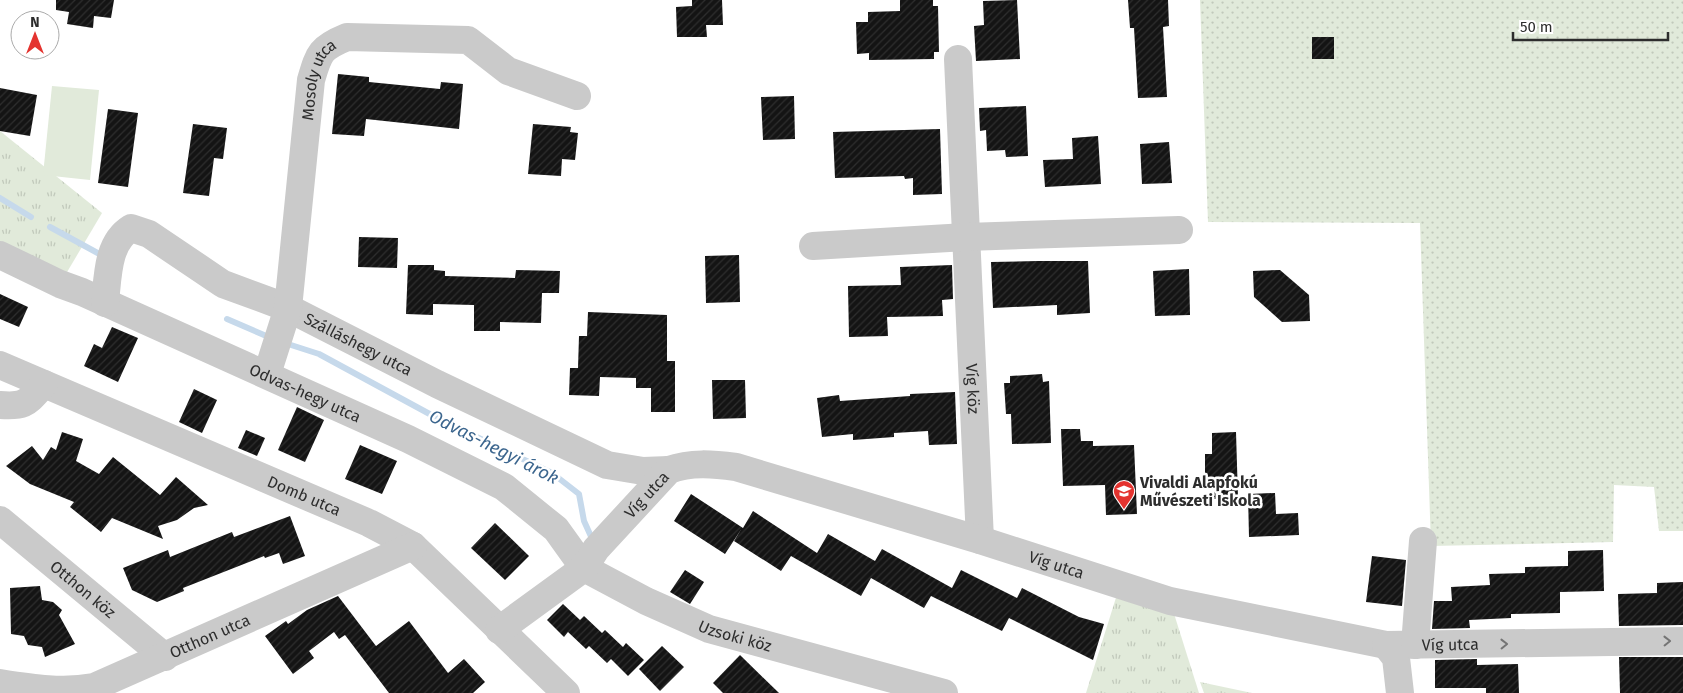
<svg xmlns="http://www.w3.org/2000/svg" width="1683" height="693" viewBox="0 0 1683 693" font-family="'Fira Sans',sans-serif">
  <style>
    .grass { fill: url(#grass-tufts) }
    .garden { fill: url(#garden-dots) }
    .pitch { fill: #e1eada }
    .lines { fill: none; stroke-linecap: round; stroke-linejoin: round }
    .stream { stroke: #c6d9eb; stroke-width: 6 }
    .building { fill: url(#building-hatch) }
    .minor { stroke: #cacaca; stroke-width: 28 }
    .oneway { stroke: #747474 }
    .labels { text-anchor: middle; stroke-width: 5; stroke-linejoin: round; paint-order: stroke }
    .street-label { font-size: 16px; fill: #2d2d2d; stroke: #fff }
    .poi-label { font-size: 16px; font-weight: bold; fill: #2d2d2d; stroke: #fff; text-anchor: start }
    .water-label { font-size: 18px; font-style: italic; fill: #3c668e; stroke: #fff }
  </style>
  <defs>
    <pattern id="grass-tufts" width="24" height="20" patternUnits="userSpaceOnUse" patternTransform="scale(1.25)"><rect width="24" height="20" fill="#e1eada"/><path d="M3 7l-1-3M5 7V3M7 7l1-3M15 17l-1-3M17 17v-4M19 17l1-3" fill="none" stroke="#c1c9bb"/></pattern>
    <pattern id="garden-dots" width="8" height="8" patternUnits="userSpaceOnUse" patternTransform="scale(1.25)"><rect width="8" height="8" fill="#e1eada"/><path d="M2 2h.1M6 6h.1" fill="none" stroke="#c1c9bb" stroke-width="1.8" stroke-linecap="round"/></pattern>
    <pattern id="building-hatch" width="6" height="6" patternUnits="userSpaceOnUse" patternTransform="scale(1.25)"><rect width="6" height="6" fill="#141414"/><path d="M-1 1l2-2M0 6l6-6M5 7l2-2" fill="none" stroke="#2e2e2e"/></pattern>
  </defs>
  <rect width="100%" height="100%" fill="#fff"/>
  <!-- grass -->
  <g class="grass">
    <polygon points="0,131 102,213 60,284 0,255"/>
    <polygon points="1120,585 1170,601 1199,693 1086,693"/>
    <polygon points="1200,682 1252,693 1204,693"/>
  </g>
  <!-- garden -->
  <polygon class="garden" points="1200,0 1683,0 1683,531 1659,531 1654,487 1614,485 1613,542 1431,546 1420,223 1208,222"/>
  <!-- pitch -->
  <polygon class="pitch" points="52,86 99,90 90,180 43,175"/>
  <g class="lines">
    <!-- stream -->
    <g class="stream">
      <polyline points="0,198 31,217"/>
      <polyline points="50,227 103,256"/>
      <polyline points="227,319 271,338"/>
      <polyline points="291,345 319,354 437,418 552,473 579,494 584,521 594,543"/>
    </g>
  </g>
  <!-- building -->
  <g class="building">
    <polygon points="56,0 114,0 111,18 94,16 93,28 67,24 69,12 56,10"/>
    <polygon points="692,0 722,0 723,25 706,25 707,37 677,37 676,7 692,6"/>
    <polygon points="900,0 933,0 933,6 938,6 939,52 934,52 934,59 869,60 869,53 857,54 856,22 868,22 868,12 900,11"/>
    <polygon points="1017,0 1020,59 976,61 974,26 984,25 983,1"/>
    <polygon points="1128,0 1168,0 1169,26 1163,27 1167,97 1138,98 1134,28 1130,28"/>
    <rect x="1312" y="37" width="22" height="22"/>
    <polygon points="338,74 369,77 369,82 440,89 441,82 463,84 459,129 366,119 364,136 332,134"/>
    <polygon points="0,88 37,95 30,136 0,131"/>
    <polygon points="794,96 795,139 763,140 761,97"/>
    <polygon points="1026,106 1028,156 1006,157 1005,150 987,151 986,130 980,131 979,108"/>
    <polygon points="108,109 138,113 128,187 98,183"/>
    <polygon points="193,124 227,128 223,159 214,158 209,196 183,193"/>
    <polygon points="533,124 571,127 570,132 578,133 575,160 562,159 561,176 528,174"/>
    <polygon points="940,129 942,194 913,195 913,178 905,179 904,176 835,178 833,132"/>
    <polygon points="1098,136 1101,184 1045,187 1043,160 1073,159 1072,138"/>
    <polygon points="1169,142 1172,183 1142,184 1140,144"/>
    <polygon points="359,237 398,238 397,268 358,267"/>
    <polygon points="739,255 740,302 706,303 705,256"/>
    <polygon points="1038,261 1088,261 1090,313 1057,315 1057,305 993,308 991,262"/>
    <polygon points="408,265 434,265 434,270 445,271 445,276 515,278 516,270 560,271 559,293 542,293 541,323 500,322 500,331 474,331 474,305 433,304 433,315 406,314"/>
    <polygon points="952,265 953,299 942,300 943,316 887,317 888,336 849,337 848,286 901,285 900,267"/>
    <polygon points="1189,269 1190,315 1155,316 1153,271"/>
    <polygon points="1280,270 1309,295 1310,321 1282,322 1254,297 1253,271"/>
    <polygon points="0,294 28,307 19,327 0,319"/>
    <polygon points="588,312 667,315 667,361 675,361 675,412 651,412 651,388 636,388 636,378 600,377 599,396 569,395 570,368 578,368 579,336 587,336"/>
    <polygon points="112,327 138,338 118,382 84,366 94,344 102,348"/>
    <polygon points="1042,374 1043,382 1049,381 1051,443 1012,444 1011,414 1006,414 1004,383 1010,383 1010,376"/>
    <polygon points="712,380 745,380 746,418 713,419"/>
    <polygon points="194,389 217,400 202,433 179,422"/>
    <polygon points="955,392 957,444 929,445 928,431 894,433 894,437 853,440 853,434 822,437 817,398 839,395 840,401 910,396 910,394"/>
    <polygon points="297,407 324,420 305,462 278,450"/>
    <polygon points="1061,429 1080,429 1081,441 1093,441 1093,446 1134,445 1137,514 1106,515 1105,485 1063,486"/>
    <polygon points="246,430 265,438 257,456 238,448"/>
    <polygon points="62,432 83,439 76,461 99,474 113,457 160,495 176,477 208,505 194,508 177,520 158,526 163,539 112,518 101,532 70,507 74,502 30,484 6,466 32,446 43,460 51,447 56,450"/>
    <polygon points="1236,432 1238,498 1214,499 1214,479 1205,479 1205,454 1212,454 1212,433"/>
    <polygon points="360,445 397,461 382,494 345,479"/>
    <polygon points="1275,493 1276,514 1298,513 1299,535 1249,537 1248,494"/>
    <polygon points="691,494 743,528 753,511 817,553 828,534 875,561 882,549 952,588 961,570 1017,598 1022,588 1079,617 1104,624 1093,660 1009,618 1002,631 931,596 924,608 871,578 861,596 791,556 781,571 734,541 742,528 725,554 674,521"/>
    <polygon points="290,516 305,556 283,564 279,553 265,558 264,556 183,588 184,591 157,602 132,590 123,568 168,550 170,557 232,532 234,537"/>
    <polygon points="495,523 529,556 505,580 471,548"/>
    <polygon points="1603,550 1604,591 1560,592 1560,613 1511,614 1511,618 1469,620 1470,628 1432,629 1434,601 1452,601 1451,587 1490,585 1489,574 1525,573 1525,567 1568,566 1568,551"/>
    <polygon points="1372,556 1406,560 1402,606 1366,602"/>
    <polygon points="685,570 704,582 690,604 670,592"/>
    <polygon points="1683,582 1683,625 1619,626 1618,594 1657,593 1657,583"/>
    <polygon points="40,586 42,600 53,602 62,610 59,615 75,644 45,657 42,647 28,645 24,636 11,634 10,588"/>
    <polygon points="338,596 376,646 409,621 448,673 464,659 485,682 473,693 389,693 345,635 339,639 334,632 309,651 314,658 293,674 265,636 286,621 288,624 307,610"/>
    <polygon points="563,604 580,620 584,616 602,633 605,630 623,647 626,643 644,660 628,676 611,659 607,663 589,646 586,649 568,632 564,637 547,620"/>
    <polygon points="662,646 684,667 660,691 639,669"/>
    <polygon points="740,655 779,693 723,693 713,683"/>
    <polygon points="1619,657 1683,657 1683,693 1620,693"/>
    <polygon points="1477,659 1477,665 1518,664 1519,693 1486,693 1486,688 1435,688 1435,660"/>
  </g>
  <g class="lines">
    <!-- minor -->
    <g class="minor">
      <path id="s1" d="M958,59L980,540"/>
      <polyline points="813,246 966,237 1179,230"/>
      <path id="s2" d="M0,255L60,284L82,292L408,439L504,487L556,529L584,568L646,601L709,629L944,693"/>
      <path id="s3" d="M105,303C108,276 107,243 131,228L149,234L223,284L288,308L437,384L607,465L643,471L669,470"/>
      <path id="s4" d="M0,365L369,523L413,546L566,693"/>
      <path id="s5" d="M267,374L288,308L311,80C319,53 320,48 347,37L468,40L508,71L577,96"/>
      <path d="M0,405C27,407 27,402 44,384"/>
      <path id="s6" d="M0,520L165,657"/>
      <path id="s7" d="M499,630L584,568L596,549L669,470C691,462 713,464 736,467L980,540L1170,601L1386,645L1683,641"/>
      <polyline points="1386,645 1396,658 1400,693"/>
      <polyline points="1415,645 1423,541"/>
      <path id="s8" d="M0,683C32,688 63,693 94,687L413,546"/>
    </g>
  </g>
  <!-- one-way arrows -->
  <defs><path id="oneway-chevron" d="M-2-3.5L2.5 0L-2 3.5" fill="none" stroke-width="1.6" stroke-linecap="round" stroke-linejoin="round" transform="scale(1.25)"/></defs>
  <g class="oneway">
    <use href="#oneway-chevron" transform="translate(1667 641) rotate(-1)"/>
    <use href="#oneway-chevron" transform="translate(1504 644) rotate(-1)"/>
  </g>
  <!-- icons -->
  <defs>
    <g id="school-pin" transform="scale(1.125)"><path d="M0 17L-7.5 6A9.5 9.5 0 1 1 7.5 6Z" fill="#e4332f" stroke="#fff"/><path d="M0-5L7-2L0 1L-7-2ZM-4 1L0 2.5L4 1V4Q0 6-4 4Z" fill="#fff"/></g>
  </defs>
  <g fill-rule="evenodd">
    <use href="#school-pin" x="1124" y="491"/>
  </g>
  <g class="labels">
    <!-- street labels -->
    <g class="street-label">
      <text dy="6" stroke="none"><textPath href="#s5" startOffset="301">Mosoly utca</textPath></text>
      <text dy="6" stroke="none"><textPath href="#s3" startOffset="339">Szálláshegy utca</textPath></text>
      <text dy="6" stroke="none"><textPath href="#s1" startOffset="330">Víg köz</textPath></text>
      <text dy="6" stroke="none"><textPath href="#s2" startOffset="335">Odvas-hegy utca</textPath></text>
      <text dy="6" stroke="none"><textPath href="#s7" startOffset="202">Víg utca</textPath></text>
      <text dy="6" stroke="none"><textPath href="#s4" startOffset="331">Domb utca</textPath></text>
      <text dy="6" stroke="none"><textPath href="#s7" startOffset="638">Víg utca</textPath></text>
      <text dy="6" stroke="none"><textPath href="#s6" startOffset="108">Otthon köz</textPath></text>
      <text dy="6" stroke="none"><textPath href="#s2" startOffset="836">Uzsoki köz</textPath></text>
      <text dy="6" stroke="none"><textPath href="#s8" startOffset="221">Otthon utca</textPath></text>
      <text dy="6" stroke="none"><textPath href="#s7" startOffset="1042">Víg utca</textPath></text>
    </g>
    <!-- poi labels -->
    <g class="poi-label">
      <text x="1140" y="488">Vivaldi Alapfokú<tspan x="1140" dy="18">Művészeti Iskola</tspan></text>
    </g>
    <!-- water labels -->
    <g class="water-label">
      <text transform="translate(494 447) rotate(27)" y="6">Odvas-hegyi árok</text>
    </g>
  </g>
  <!-- north arrow -->
  <g transform="translate(35 35)"><circle r="24" fill="#ffffff" stroke="#ababab"/>
  <path d="M0-4L9 19L0 12L-9 19Z" fill="#e4332f"/>
  <text y="-8" font-size="14" font-weight="bold" text-anchor="middle" fill="#2d2d2d">N</text>
  </g>
  <!-- scale -->
  <path d="M1513 32v8h155v-8" fill="none" stroke="#2d2d2d" stroke-width="2.5"/>
  <text x="1520" y="32" font-size="15" fill="#2d2d2d" stroke="#ffffff" stroke-width="4" paint-order="stroke">50 m</text>
</svg>
